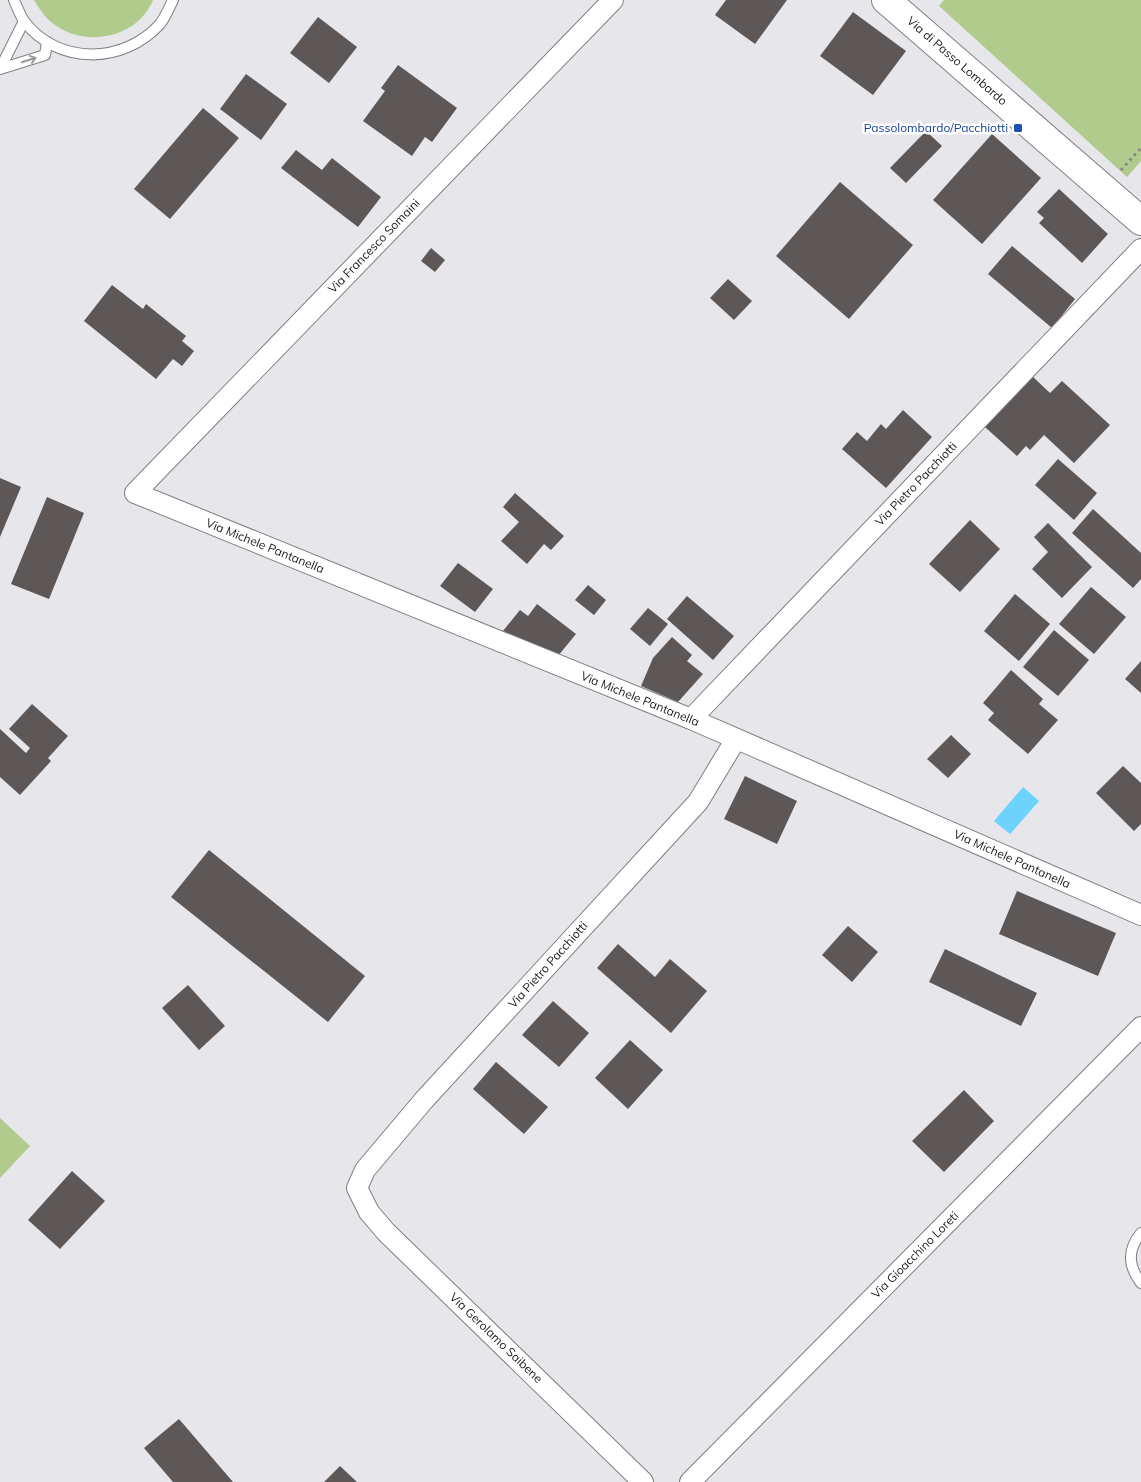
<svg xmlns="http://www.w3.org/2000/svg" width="1141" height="1482" viewBox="0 0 1141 1482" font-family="Mulish,sans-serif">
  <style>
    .green { fill: #b1cb8d }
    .water { fill: #6dd3fd }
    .building { fill: #5d5857 }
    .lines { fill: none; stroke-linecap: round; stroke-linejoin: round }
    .lane-casing { stroke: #7f7f83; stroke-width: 12 }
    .street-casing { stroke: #7f7f83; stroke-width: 22 }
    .secondary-casing { stroke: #7f7f83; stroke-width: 30 }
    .path { stroke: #848488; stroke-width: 3; stroke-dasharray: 2.5 4; stroke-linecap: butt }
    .lane { stroke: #fff; stroke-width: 10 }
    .street { stroke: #fff; stroke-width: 20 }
    .secondary { stroke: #fff; stroke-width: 28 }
    .oneway { stroke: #989898 }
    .transit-dot { fill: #1a4fb4; stroke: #fff; stroke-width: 2 }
    .labels { text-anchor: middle; stroke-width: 5; stroke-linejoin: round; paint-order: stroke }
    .street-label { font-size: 12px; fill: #19191b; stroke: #fff }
    .transit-label { font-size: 12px; fill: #164399; stroke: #fff; text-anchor: end }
  </style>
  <rect width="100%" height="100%" fill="#e6e6eb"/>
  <!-- green -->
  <g class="green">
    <path d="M34,0H153C137,39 83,49 51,22C45,17 38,7 34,0Z"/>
    <polygon points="944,0 1141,0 1141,161 1127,177 939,6"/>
    <polygon points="0,1118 30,1146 0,1178"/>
  </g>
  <!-- water -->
  <polygon class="water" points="1023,787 1039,801 1010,834 994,821"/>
  <!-- building -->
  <g class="building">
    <polygon points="726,0 787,0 755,44 715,15"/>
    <polygon points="853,12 906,51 873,95 820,56"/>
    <polygon points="318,17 357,47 329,83 290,53"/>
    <polygon points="398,65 457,108 432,142 425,137 412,156 363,121 385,91 381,88"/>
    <polygon points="246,74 287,104 261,140 220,109"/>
    <polygon points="203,108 239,138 170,219 134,189"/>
    <polygon points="926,131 942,146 906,183 890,168"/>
    <polygon points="992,134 1041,178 982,244 933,200"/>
    <polygon points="296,150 322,170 332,158 381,197 358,227 281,168"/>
    <polygon points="840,182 913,245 849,319 776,256"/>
    <polygon points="1059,189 1108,234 1082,263 1039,223 1044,218 1037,212"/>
    <polygon points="1012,246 1075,299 1052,328 988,274"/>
    <polygon points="431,248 445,260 435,272 421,261"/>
    <polygon points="728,279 752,301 734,320 710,298"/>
    <polygon points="112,285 143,309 146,304 186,336 182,341 194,351 182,366 173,359 156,379 84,321"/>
    <polygon points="1032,376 1050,393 1062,381 1110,425 1074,463 1044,435 1030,450 1026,446 1017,456 985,427"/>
    <polygon points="903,410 932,437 886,488 842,449 857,432 867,441 881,424 886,429"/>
    <polygon points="1058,459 1097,493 1074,520 1035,485"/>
    <polygon points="0,478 21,487 0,537"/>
    <polygon points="515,493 564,536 551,550 544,544 527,564 501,541 519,522 503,507"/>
    <polygon points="47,497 84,513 49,599 11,584"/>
    <polygon points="1093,509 1141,553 1141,579 1133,588 1072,533"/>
    <polygon points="970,520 1000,549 960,592 929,564"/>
    <polygon points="1048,523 1092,567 1062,598 1032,569 1048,552 1034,537"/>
    <polygon points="458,563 493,589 475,612 440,586"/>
    <polygon points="588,585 606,600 594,615 575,600"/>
    <polygon points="1091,587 1126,617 1094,654 1059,624"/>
    <polygon points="1015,594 1050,624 1019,661 984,631"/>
    <polygon points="687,596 734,636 713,660 667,619"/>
    <polygon points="537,604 576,634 558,656 503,631 520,610 528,616"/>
    <polygon points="648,608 668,624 650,646 630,629"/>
    <polygon points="1054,630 1089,660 1058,696 1023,667"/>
    <polygon points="672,637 692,655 687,661 703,674 678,702 641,686 653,658"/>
    <polygon points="1141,661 1141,693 1125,679"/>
    <polygon points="1011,670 1043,699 1039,704 1058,720 1028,754 988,720 994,713 983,703"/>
    <polygon points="32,704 68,736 48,758 51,761 20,795 0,777 0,729 26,753 30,748 9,729"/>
    <polygon points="951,735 971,754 948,778 927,759"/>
    <polygon points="1123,766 1141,783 1141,824 1134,831 1096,793"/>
    <polygon points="745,776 797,801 777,844 724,819"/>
    <polygon points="209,850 365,976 328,1022 171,897"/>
    <polygon points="1017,891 1116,933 1098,976 999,934"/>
    <polygon points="848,926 878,952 852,982 822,955"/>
    <polygon points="618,944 655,977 670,959 707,991 671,1033 597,968"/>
    <polygon points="945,949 1037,993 1021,1026 929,982"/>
    <polygon points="188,985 225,1026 199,1050 162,1008"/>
    <polygon points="553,1001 589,1033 559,1067 522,1035"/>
    <polygon points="630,1040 663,1070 628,1109 595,1078"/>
    <polygon points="496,1062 548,1107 524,1134 473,1089"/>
    <polygon points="964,1090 994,1121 944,1172 912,1141"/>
    <polygon points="72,1171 105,1201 60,1249 28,1220"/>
    <polygon points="179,1419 233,1482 173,1482 144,1448"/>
    <polygon points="340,1466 357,1482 324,1482"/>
  </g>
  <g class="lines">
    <!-- lane casing -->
    <g class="lane-casing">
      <g id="lane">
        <path d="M14,0C17,7 20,15 24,21C58,66 124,64 160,24C165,18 169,8 173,0"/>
        <polyline points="24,21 0,69 45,55 47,42"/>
        <path d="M1141,1233C1127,1250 1128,1266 1141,1283"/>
      </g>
    </g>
    <!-- street casing -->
    <g class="street-casing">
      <g id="street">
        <polyline points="613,0 135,493 691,719 1141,915"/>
        <polyline points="691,719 1141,249"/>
        <polyline points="643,1482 386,1232 369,1212 357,1188 365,1170 424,1100 698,802 736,739"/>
        <polyline points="690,1482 1141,1027"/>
      </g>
    </g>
    <!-- secondary casing -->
    <g class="secondary-casing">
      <polyline id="secondary" points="886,0 1141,221"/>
    </g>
    <!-- path -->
    <polyline class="path" points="1121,170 1141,148"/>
    <!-- lane -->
    <use href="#lane" class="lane"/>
    <!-- street -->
    <use href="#street" class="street"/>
    <!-- secondary -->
    <use href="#secondary" class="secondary"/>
  </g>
  <!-- one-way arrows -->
  <defs><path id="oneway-shaft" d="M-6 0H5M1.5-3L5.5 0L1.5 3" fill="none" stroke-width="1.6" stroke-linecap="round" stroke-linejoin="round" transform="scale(1.25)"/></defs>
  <use class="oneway" href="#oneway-shaft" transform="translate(29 60) rotate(-18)"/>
  <!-- markers -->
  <rect class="transit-dot" x="1013" y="123" width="10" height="10" rx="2.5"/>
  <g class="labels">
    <!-- street labels -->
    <g class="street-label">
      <text transform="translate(957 61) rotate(41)" y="4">Via di Passo Lombardo</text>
      <text transform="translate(374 246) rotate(-46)" y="4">Via Francesco Somaini</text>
      <text transform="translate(916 484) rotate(-46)" y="4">Via Pietro Pacchiotti</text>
      <text transform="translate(265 546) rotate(22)" y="4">Via Michele Pantanella</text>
      <text transform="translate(640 699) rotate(22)" y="4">Via Michele Pantanella</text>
      <text transform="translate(1012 859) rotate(24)" y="4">Via Michele Pantanella</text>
      <text transform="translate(548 965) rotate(-48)" y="4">Via Pietro Pacchiotti</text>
      <text transform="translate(915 1255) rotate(-45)" y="4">Via Gioacchino Loreti</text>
      <text transform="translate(496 1338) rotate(44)" y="4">Via Gerolamo Saibene</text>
    </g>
    <!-- transit labels -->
    <g class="transit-label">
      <text x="1008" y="132">Passolombardo/Pacchiotti</text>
    </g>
  </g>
</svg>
